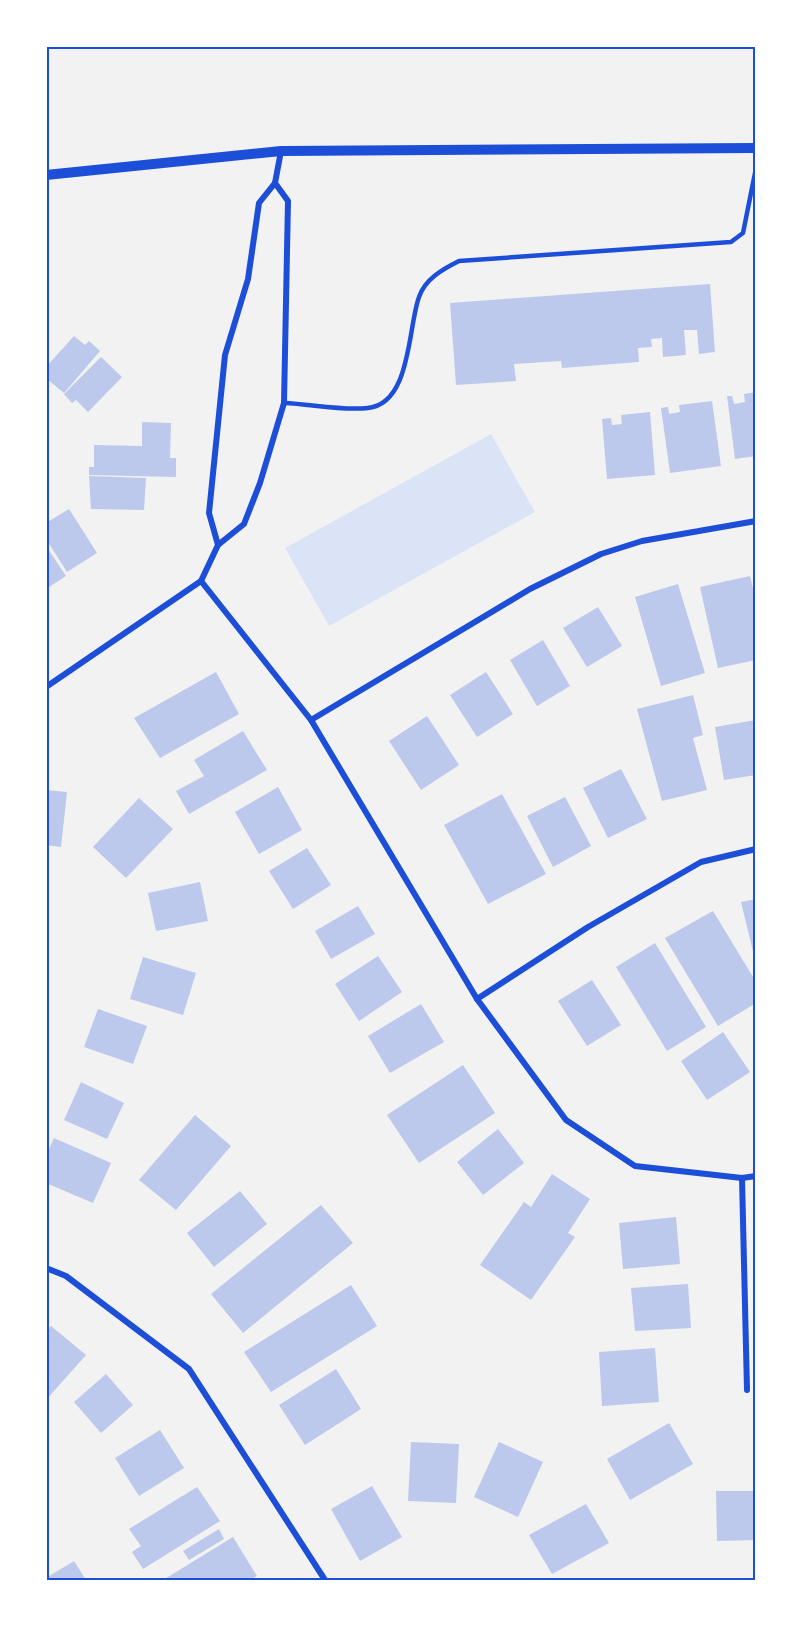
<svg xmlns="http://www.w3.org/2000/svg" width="802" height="1627" viewBox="0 0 802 1627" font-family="Barlow,sans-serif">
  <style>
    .green { fill: #dbe4f7 }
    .building { fill: #bdc9ec }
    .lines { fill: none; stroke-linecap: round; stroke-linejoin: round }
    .service { stroke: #1d4ed8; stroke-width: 4.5 }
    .minor { stroke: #1d4ed8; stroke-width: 6 }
    .tertiary { stroke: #1d4ed8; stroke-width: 10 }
    .neatline { fill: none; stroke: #1d4ed8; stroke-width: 2 }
  </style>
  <rect width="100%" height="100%" fill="#f2f2f2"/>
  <!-- green -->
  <polygon class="green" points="491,434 535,512 329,626 285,548"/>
  <!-- building -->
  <g class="building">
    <polygon points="710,284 715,352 699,354 697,330 684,330 686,355 663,357 662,338 651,339 652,347 638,348 639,362 562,368 561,361 514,364 516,381 456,385 450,303"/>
    <polygon points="74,336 85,345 89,341 100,351 64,393 46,378 46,367"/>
    <polygon points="101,357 122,377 88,412 76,400 72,403 64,394"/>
    <polygon points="756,392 756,456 735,459 727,396 732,396 734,404 745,402 744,394"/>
    <polygon points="712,401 721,466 670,473 661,408 668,407 669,414 680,412 679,405"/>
    <polygon points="650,412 655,475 607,479 602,419 611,418 612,425 622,424 621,415"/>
    <polygon points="142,422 171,423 170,458 176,458 176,477 89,475 89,467 94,467 94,445 142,446"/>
    <polygon points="89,476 146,478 144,510 91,509"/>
    <polygon points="69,509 97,553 67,572 46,539 46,523"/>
    <polygon points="46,546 66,576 46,589"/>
    <polygon points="750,576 756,601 756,660 718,668 700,587"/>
    <polygon points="678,584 705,673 661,686 635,597"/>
    <polygon points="598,607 622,646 587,667 563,628"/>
    <polygon points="543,640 570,686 537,706 510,660"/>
    <polygon points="216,672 239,714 160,758 134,718"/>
    <polygon points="486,672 513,714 477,737 450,695"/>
    <polygon points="693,695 703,735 693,738 707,790 662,801 637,709"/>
    <polygon points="427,716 459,765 421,790 389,741"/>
    <polygon points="756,720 756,775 724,780 715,727"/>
    <polygon points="243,731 267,770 189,814 176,791 204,776 194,760"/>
    <polygon points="621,769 647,819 608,838 583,788"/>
    <polygon points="278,787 302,830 259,854 235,812"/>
    <polygon points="46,790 67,792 61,847 46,845"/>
    <polygon points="502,794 546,874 488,904 444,825"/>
    <polygon points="565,797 591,846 553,867 527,816"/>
    <polygon points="139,798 173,829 126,878 93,847"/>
    <polygon points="307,848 331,885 293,909 269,871"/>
    <polygon points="200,882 208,921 156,931 148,893"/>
    <polygon points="756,899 756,960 755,960 741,902"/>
    <polygon points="358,906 375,934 331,959 315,931"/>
    <polygon points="713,911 756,982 756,1003 718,1026 665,938"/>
    <polygon points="655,943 706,1027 667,1051 616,967"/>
    <polygon points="378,956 402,992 359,1021 335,984"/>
    <polygon points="143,957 196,973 183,1015 130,999"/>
    <polygon points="592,980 621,1025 587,1046 558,1001"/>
    <polygon points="421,1004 444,1042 390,1073 368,1036"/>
    <polygon points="98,1009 147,1026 133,1064 84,1047"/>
    <polygon points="723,1032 750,1072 707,1100 681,1061"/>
    <polygon points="463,1065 495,1113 419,1163 387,1115"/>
    <polygon points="81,1082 124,1103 107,1139 64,1120"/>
    <polygon points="195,1115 231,1146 176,1210 139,1180"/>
    <polygon points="498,1129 524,1163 483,1195 457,1162"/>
    <polygon points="54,1138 111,1163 93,1203 46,1183 46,1156"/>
    <polygon points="552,1174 590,1199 568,1233 575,1237 531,1300 480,1265 524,1202 531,1207"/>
    <polygon points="240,1191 267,1224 214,1267 187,1233"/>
    <polygon points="321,1205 353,1243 243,1333 211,1294"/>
    <polygon points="676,1217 680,1264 623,1269 619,1223"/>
    <polygon points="688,1284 691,1328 635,1331 631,1288"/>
    <polygon points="351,1285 377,1326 271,1392 244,1352"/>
    <polygon points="51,1326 86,1355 46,1400 46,1331"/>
    <polygon points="655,1348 659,1402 602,1406 599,1352"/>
    <polygon points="336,1369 361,1409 305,1445 279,1405"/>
    <polygon points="106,1374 133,1405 101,1433 74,1402"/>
    <polygon points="669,1423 693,1464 630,1500 607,1459"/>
    <polygon points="160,1430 184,1468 139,1496 115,1458"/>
    <polygon points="411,1442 459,1444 456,1503 408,1501"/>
    <polygon points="499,1442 543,1462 518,1517 474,1497"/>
    <polygon points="372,1486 402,1537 360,1561 331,1509"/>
    <polygon points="197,1487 220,1521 143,1569 132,1552 141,1546 129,1529"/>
    <polygon points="716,1491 756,1491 756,1540 717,1541"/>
    <polygon points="586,1504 609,1543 552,1574 529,1535"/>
    <polygon points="219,1529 224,1539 189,1560 183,1551"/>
    <polygon points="233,1537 257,1576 250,1580 163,1580"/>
    <polygon points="74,1561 86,1580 46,1580 46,1578"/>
  </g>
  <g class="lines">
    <!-- service -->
    <path class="service" d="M284,403C311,404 341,411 368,408C411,404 408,327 419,297C425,279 443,269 459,261L731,242L743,233L756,168"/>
    <!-- minor -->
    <g class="minor">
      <polyline points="218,545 209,513 225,355 248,279 259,203 275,183 281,151"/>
      <polyline points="201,581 311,720 477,999 566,1120 635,1166 742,1178 756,1176"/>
      <polyline points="46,687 201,581 218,545 244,524 260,483 284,403 288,201 275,183"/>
      <polyline points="311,720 530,589 601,554 642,541 756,521"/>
      <polyline points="477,999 588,927 701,862 756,849"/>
      <polyline points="742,1178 747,1390"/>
      <polyline points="46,1268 66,1276 189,1369 325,1580"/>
    </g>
    <!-- tertiary -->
    <polyline class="tertiary" points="46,175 281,151 756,148"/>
  </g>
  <!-- border -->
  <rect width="802" height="1627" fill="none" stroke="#ffffff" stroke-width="96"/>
  <rect x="48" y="48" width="706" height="1531" class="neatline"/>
</svg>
